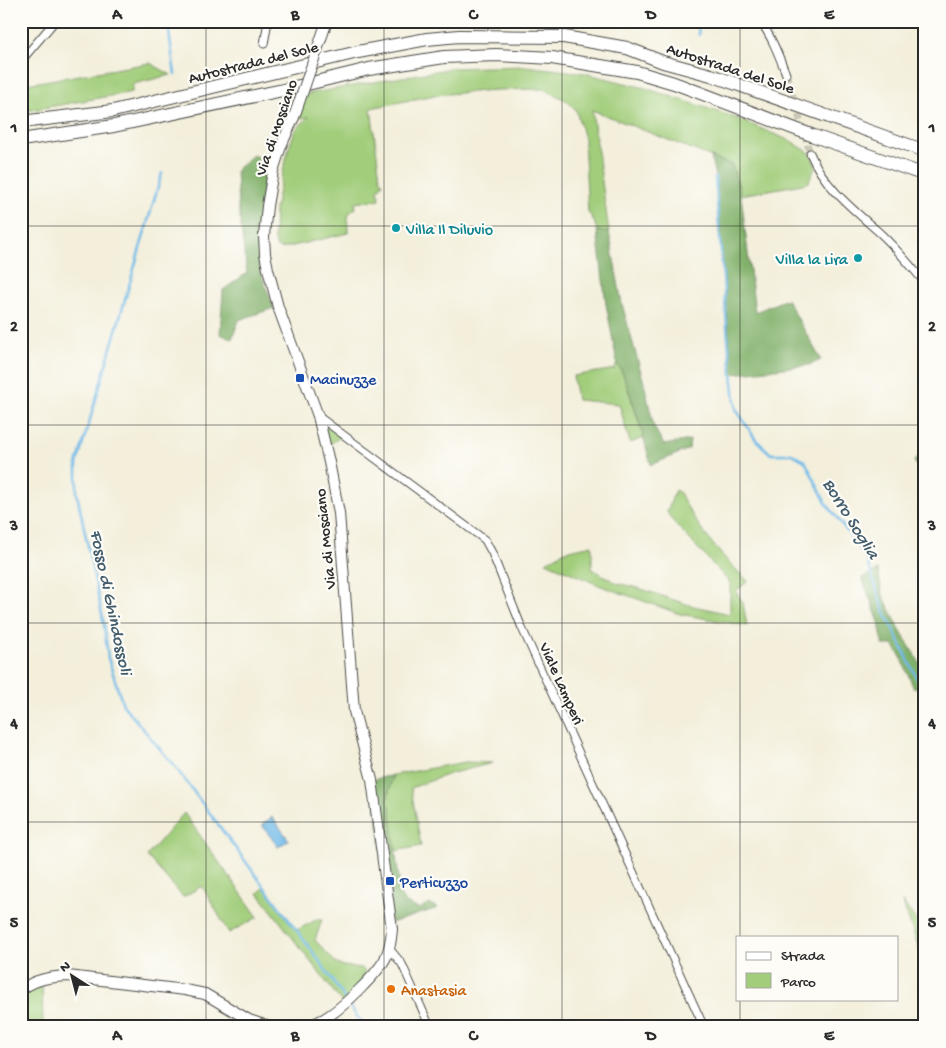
<svg xmlns="http://www.w3.org/2000/svg" width="946" height="1048" viewBox="0 0 946 1048" font-family="'Gochi Hand',sans-serif">
  <style>
    .green { fill: #a2ce7b; stroke: #667c53 }
    .forest { fill: #81b16b; stroke: #566e4b }
    .water { fill: #6fbae8; stroke: #4d728a }
    .lines { fill: none; stroke-linecap: round; stroke-linejoin: round }
    .stream { stroke: #6fbae8; stroke-width: 2.5 }
    .minor-tunnel { stroke: #cbc8b8; stroke-width: 7; stroke-dasharray: 7 3.5; stroke-linecap: butt }
    .minor-casing { stroke: #494845; stroke-width: 9 }
    .secondary-casing { stroke: #494845; stroke-width: 12 }
    .motorway-casing { stroke: #494845; stroke-width: 14 }
    .minor { stroke: #fff; stroke-width: 7 }
    .secondary { stroke: #fff; stroke-width: 10 }
    .motorway { stroke: #fff; stroke-width: 12 }
    .secondary-bridge-casing { stroke: #494845; stroke-width: 12; stroke-linecap: butt }
    .secondary-bridge { stroke: #fff; stroke-width: 10 }
    .grid { fill: none; stroke: #2b2b2b; stroke-width: 1; stroke-opacity: 0.55 }
    .culture-dot { fill: #0f9aa8; stroke: #fdfcf7; stroke-width: 2 }
    .transit-dot { fill: #1a4fb4; stroke: #fdfcf7; stroke-width: 2 }
    .food-dot { fill: #e8710a; stroke: #fdfcf7; stroke-width: 2 }
    .labels { text-anchor: middle; stroke-width: 4.5; stroke-linejoin: round; paint-order: stroke }
    .street-label { font-size: 16px; fill: #2b2b2b; stroke: #fdfcf7 }
    .culture-label { font-size: 16px; fill: #0d838f; stroke: #fdfcf7; text-anchor: start }
    .transit-label { font-size: 16px; fill: #164399; stroke: #fdfcf7; text-anchor: start }
    .food-label { font-size: 16px; fill: #c56008; stroke: #fdfcf7; text-anchor: start }
    .water-label { font-size: 18px; font-style: italic; fill: #435d6d; stroke: #fdfcf7 }
    .neatline { fill: none; stroke: #2b2b2b; stroke-width: 2 }
    .grid-label { font-size: 16px; text-anchor: middle; font-weight: bold; fill: #2b2b2b }
  </style>
  <rect width="100%" height="100%" fill="#fdfcf7"/>
  <filter id="ink" filterUnits="userSpaceOnUse"><feTurbulence type="fractalNoise" baseFrequency=".02" numOctaves="2"/><feDisplacementMap in="SourceGraphic" scale="10" xChannelSelector="R" yChannelSelector="G"/><feConvolveMatrix kernelMatrix="1 2 1 2 8 2 1 2 1" color-interpolation-filters="sRGB"/></filter>
  <filter id="wash" filterUnits="userSpaceOnUse"><feTurbulence type="fractalNoise" baseFrequency=".0096" numOctaves="4" result="noise"/><feDisplacementMap in="SourceGraphic" scale="20" xChannelSelector="R" yChannelSelector="G"/><feGaussianBlur stdDeviation="1.12" result="paint"/><feColorMatrix in="noise" values="0 0 0 0 0 0 0 0 0 0 0 0 0 0 0 0 0 1.4 0 .05"/><feComposite in="paint" operator="in"/></filter>
  <g filter="url(#wash)">
    <rect width="100%" height="100%" fill="#f3efdb"/>
    <!-- green -->
    <g class="green">
      <polygon points="150,63 171,75 133,84 132,92 21,112 21,85"/>
      <path d="M525,66L584,73L645,88L728,115L791,141L810,153L816,166L808,183L741,195L732,165L592,110L609,232L597,231L594,221L588,212L584,139L576,110L566,100L543,89L496,90L435,95L371,108L380,179L383,183L378,190L380,199L355,203L356,208C345,214 348,222 348,233L280,249L276,246V241L274,240L275,209L286,157L295,130L309,117L292,120L301,95L453,68Z"/>
      <polygon points="617,362 624,377 644,438 630,443 619,404 577,400 573,376 615,369"/>
      <polygon points="318,416 344,435 325,447"/>
      <path d="M675,490L680,493C697,528 720,555 748,581L736,591L743,603L747,626L680,614L601,586L546,562L565,551L592,545V569L617,583L638,588L689,605L730,614V583L671,519L667,512Z"/>
      <polygon points="465,762 493,763 449,774 411,788 421,846 395,851 391,815 387,801 393,775"/>
      <polygon points="184,813 258,917 229,933 202,886 183,897 147,856"/>
      <polygon points="265,887 297,930 316,920 322,920 315,940 336,963 343,966 362,968 369,978 343,1004 258,893"/>
      <polygon points="902,901 919,924 925,925 925,965"/>
      <polygon points="42,979 43,1027 21,1027 21,990"/>
    </g>
    <!-- forest -->
    <g class="forest">
      <path d="M253,155L270,161C261,195 255,224 259,260C261,276 268,293 274,308L239,320L232,339L220,334L223,290L247,273L238,206L236,170Z"/>
      <polygon points="711,157 732,165 741,195 755,312 787,299 821,360 809,365 732,374 715,177"/>
      <polygon points="597,231 609,232 622,304 644,383 654,427 664,445 690,440 689,449 651,465 637,414 624,377 617,362 606,304"/>
      <polygon points="925,451 925,479 914,461"/>
      <polygon points="878,570 882,593 901,632 921,665 923,683 914,689 901,657 893,645 883,645 879,622 862,578"/>
      <polygon points="393,775 387,801 390,806 401,897 406,903 419,909 429,904 438,908 391,923 372,780"/>
    </g>
    <!-- water -->
    <polygon class="water" points="272,817 289,840 278,847 262,825"/>
    <g class="lines">
      <!-- stream -->
      <g class="stream">
        <polyline points="697,21 699,35"/>
        <polyline points="168,25 175,74"/>
        <polyline points="162,173 77,464 77,494 104,624 108,658 123,705 176,768 318,959 345,999"/>
        <polyline points="715,177 728,339 736,409 756,440 771,454 792,454 805,461 826,503 866,557 883,608 925,695"/>
        <polyline points="348,1004 365,1027"/>
      </g>
    </g>
  </g>
  <g filter="url(#ink)">
    <g class="lines">
      <!-- minor-tunnel -->
      <polyline class="minor-tunnel" points="786,74 810,153"/>
      <!-- minor casing -->
      <g class="minor-casing">
        <g id="minor">
          <path d="M760,21C772,37 779,56 786,74"/>
          <polyline points="264,44 268,21"/>
          <polyline points="21,61 55,21"/>
          <path d="M810,153C824,187 854,210 881,234C897,249 911,266 925,283"/>
          <polyline points="318,416 485,540 492,553 522,628 704,1027"/>
          <polyline points="389,948 402,964 430,1027"/>
        </g>
      </g>
      <!-- secondary casing -->
      <g class="secondary-casing">
        <g id="secondary">
          <path d="M294,117L281,146L273,171L267,206L264,236L265,254L268,269L278,307L318,416L329,462L339,513L354,711L372,780L392,929C391,940 390,949 385,959C377,974 345,1005 330,1015C322,1021 311,1025 301,1027"/>
          <path d="M21,990C35,979 50,977 68,976L185,990L205,994L249,1020L270,1027"/>
        </g>
      </g>
      <!-- motorway casing -->
      <g class="motorway-casing">
        <g id="motorway">
          <polyline points="21,122 113,111 358,52 427,39 459,36 564,37 627,48 663,62 711,75 925,151"/>
          <polyline points="21,140 114,126 283,90 369,69 444,57 496,55 552,58 637,72 674,83 814,136 925,175"/>
        </g>
      </g>
      <!-- minor -->
      <use href="#minor" class="minor"/>
      <!-- secondary -->
      <use href="#secondary" class="secondary"/>
      <!-- motorway -->
      <use href="#motorway" class="motorway"/>
      <!-- secondary-bridge casing -->
      <g class="secondary-bridge-casing">
        <polyline id="secondary-bridge" points="294,117 326,24"/>
      </g>
      <!-- secondary-bridge -->
      <use href="#secondary-bridge" class="secondary-bridge"/>
    </g>
  </g>
  <!-- grid -->
  <path class="grid" d="M206,21V1027M384,21V1027M562,21V1027M740,21V937M21,226H925M21,425H925M21,623H925M21,822H925M740,999V1027"/>
  <!-- markers -->
  <g class="culture-dot">
    <circle cx="396" cy="228" r="5"/>
    <circle cx="858" cy="258" r="5"/>
  </g>
  <g class="transit-dot">
    <rect x="295" y="373" width="10" height="10" rx="2.5"/>
    <rect x="385" y="876" width="10" height="10" rx="2.5"/>
  </g>
  <circle class="food-dot" cx="391" cy="989" r="5"/>
  <g class="labels">
    <!-- street labels -->
    <g class="street-label">
      <text transform="translate(253 61) rotate(-14)" y="6">Autostrada del Sole</text>
      <text transform="translate(731 67) rotate(18)" y="6">Autostrada del Sole</text>
      <text transform="translate(275 127) rotate(-71)" y="6">Via di Mosciano</text>
      <text transform="translate(324 539) rotate(-96)" y="6">Via di Mosciano</text>
      <text transform="translate(563 683) rotate(66)" y="6">Viale Lamperi</text>
    </g>
    <!-- culture labels -->
    <g class="culture-label">
      <text x="406" y="234">Villa Il Diluvio</text>
      <text x="848" y="264" text-anchor="end">Villa la Lira</text>
    </g>
    <!-- transit labels -->
    <g class="transit-label">
      <text x="310" y="384">Macinuzze</text>
      <text x="400" y="887">Perticuzzo</text>
    </g>
    <!-- food labels -->
    <g class="food-label">
      <text x="401" y="995">Anastasia</text>
    </g>
    <!-- water labels -->
    <g class="water-label">
      <text transform="translate(852 518) rotate(58)" y="6">Borro Soglia</text>
      <text transform="translate(112 602) rotate(78)" y="6">Fosso di Ghindossoli</text>
    </g>
  </g>
  <!-- margin -->
  <rect width="946" height="1048" fill="none" stroke="#fdfcf7" stroke-width="55"/>
  <!-- legend -->
  <rect x="736" y="936" width="162" height="65" fill="#fdfcf7" stroke="#a9a8a5"/>
  <rect x="746" y="952" width="25" height="8" fill="#ffffff" stroke="#a9a8a5"/>
  <text x="781" y="960" font-size="15" fill="#2b2b2b">Strada</text>
  <rect x="746" y="973" width="25" height="15" fill="#a2ce7b" stroke="#a9a8a5"/>
  <text x="781" y="986" font-size="15" fill="#2b2b2b">Parco</text>
  <!-- north arrow -->
  <g transform="translate(72 976) rotate(324)" stroke="#fdfcf7" stroke-width="4" paint-order="stroke">
  <path d="M0-4L9 19L0 12L-9 19Z" fill="#2b2b2b"/>
  <text y="-8" font-size="14" font-weight="bold" text-anchor="middle" fill="#2b2b2b">N</text>
  </g>
  <rect x="28" y="28" width="890" height="992" class="neatline"/>
  <g class="grid-label">
    <text x="117" y="19">A</text>
    <text x="295" y="19">B</text>
    <text x="473" y="19">C</text>
    <text x="651" y="19">D</text>
    <text x="829" y="19">E</text>
    <text x="14" y="132">1</text>
    <text x="932" y="132">1</text>
    <text x="14" y="331">2</text>
    <text x="932" y="331">2</text>
    <text x="14" y="530">3</text>
    <text x="932" y="530">3</text>
    <text x="14" y="728">4</text>
    <text x="932" y="728">4</text>
    <text x="14" y="927">5</text>
    <text x="932" y="927">5</text>
    <text x="117" y="1040">A</text>
    <text x="295" y="1040">B</text>
    <text x="473" y="1040">C</text>
    <text x="651" y="1040">D</text>
    <text x="829" y="1040">E</text>
  </g>
</svg>
